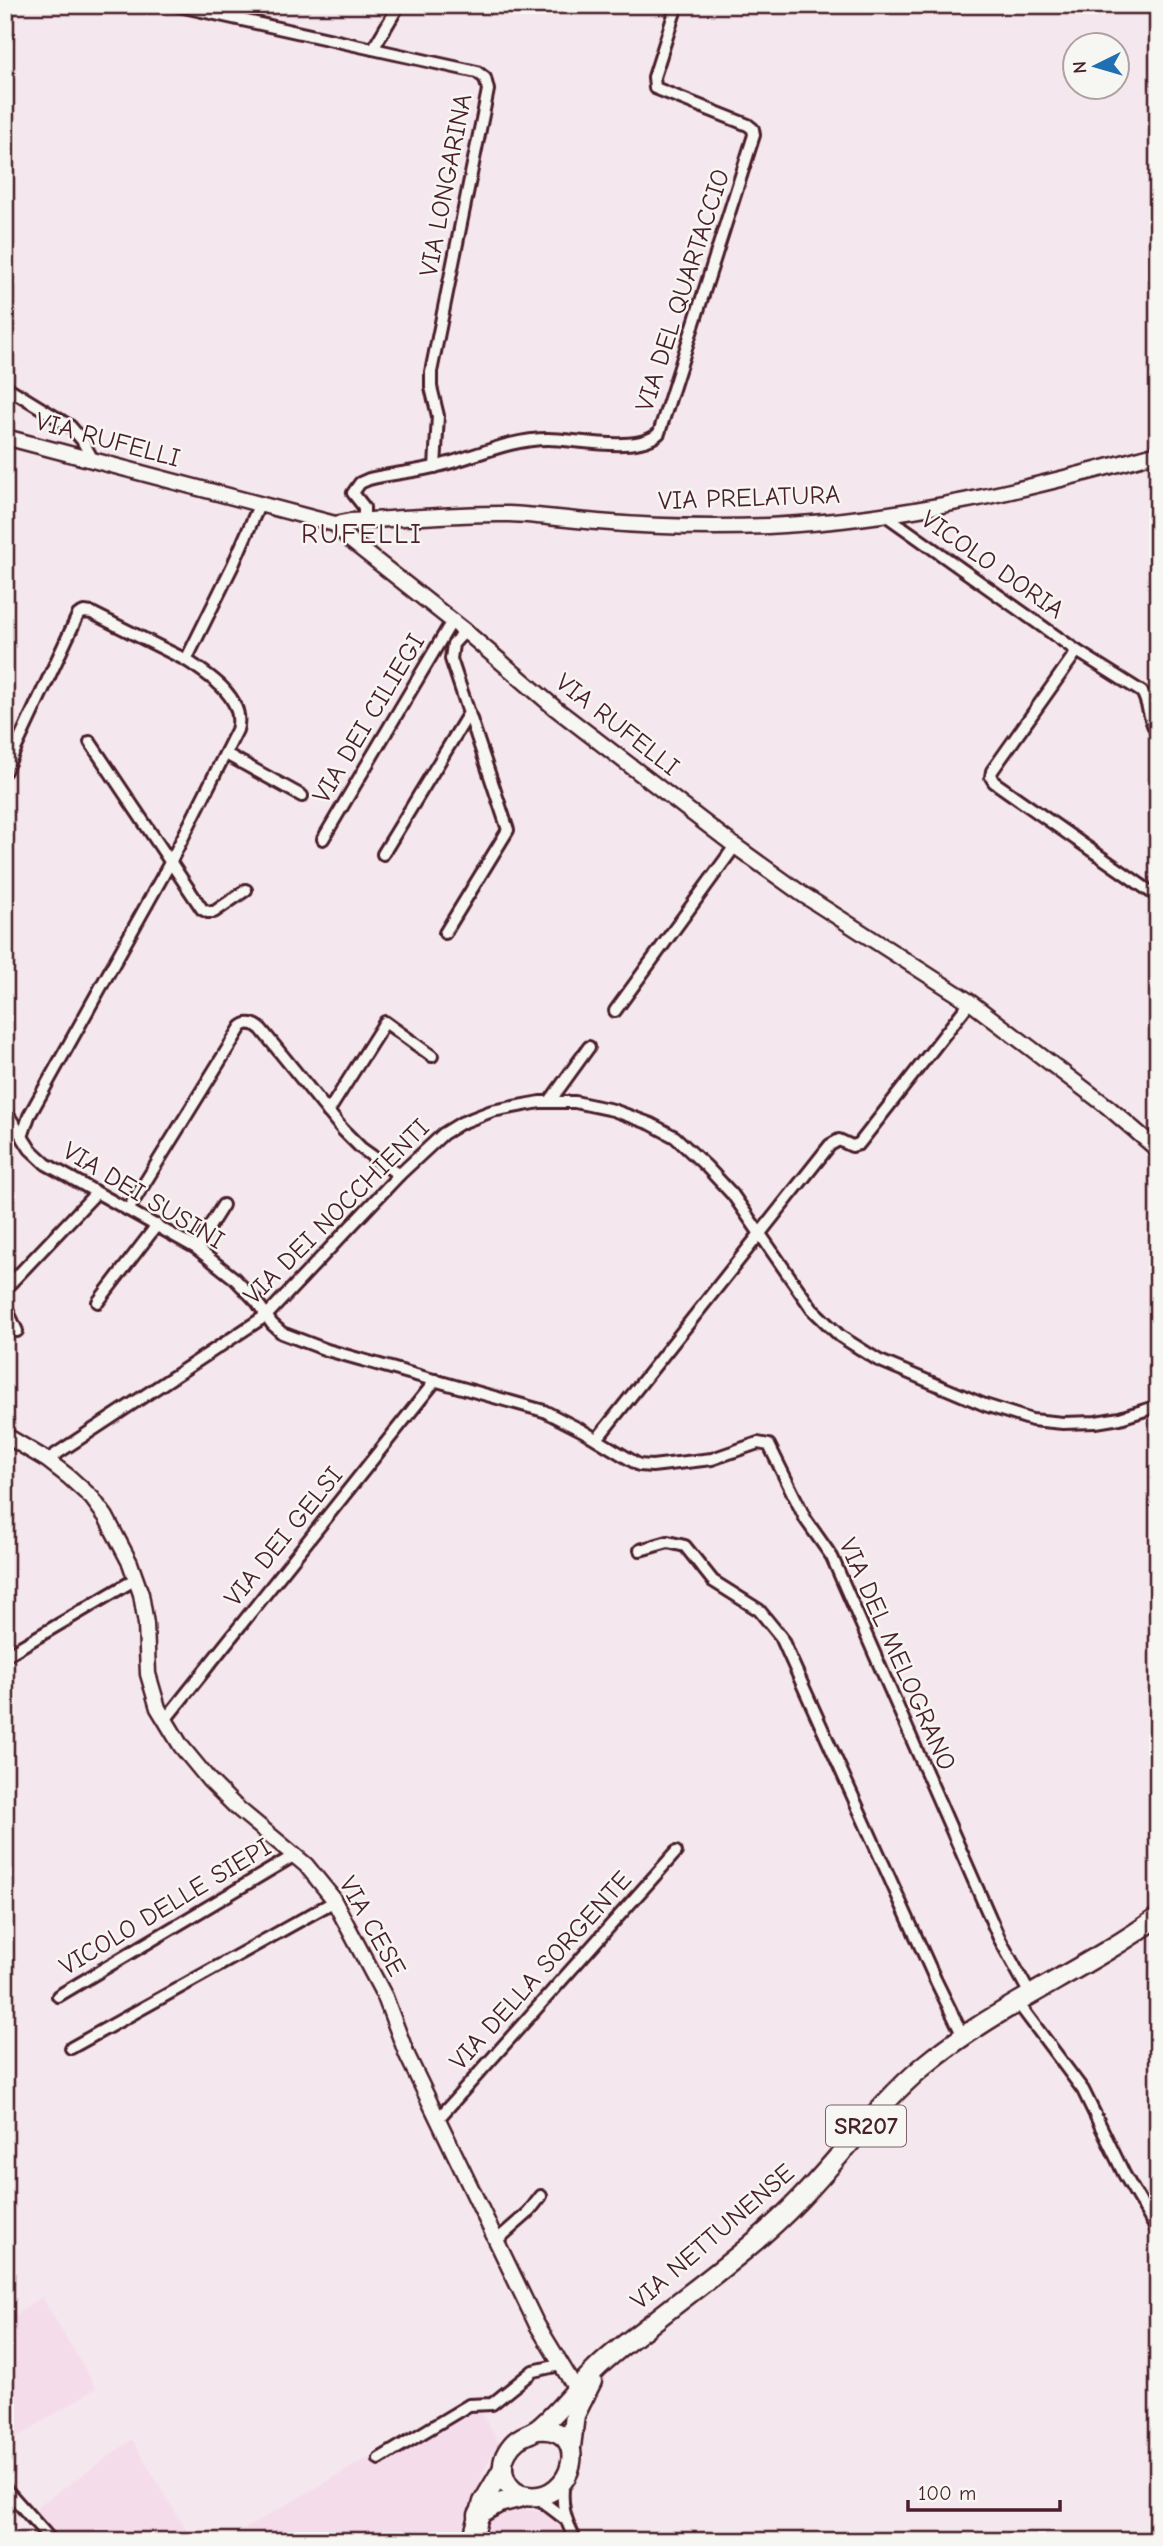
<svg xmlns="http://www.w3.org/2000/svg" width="1163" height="2546" viewBox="0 0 1163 2546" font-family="'Comic Neue',sans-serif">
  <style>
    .built { fill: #f5dceb }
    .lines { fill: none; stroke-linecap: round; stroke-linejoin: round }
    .minor-casing { stroke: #4a1f2b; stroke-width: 16 }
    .tertiary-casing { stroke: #4a1f2b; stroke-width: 19 }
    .primary-casing { stroke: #4a1f2b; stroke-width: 23 }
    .minor { stroke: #f6f6f2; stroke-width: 10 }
    .tertiary { stroke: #f6f6f2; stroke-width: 14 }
    .primary { stroke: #f6f6f2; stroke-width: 18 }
    .labels { text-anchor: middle; stroke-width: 5; stroke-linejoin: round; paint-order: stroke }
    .shield { fill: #f6f6f2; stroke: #7e6067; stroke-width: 2 }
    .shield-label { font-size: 24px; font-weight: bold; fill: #4a1f2b }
    .street-label { font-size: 26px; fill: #4a1f2b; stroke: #f6f6f2 }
    .neighbourhood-label { font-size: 28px; letter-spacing: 2px; fill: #4a1f2b; stroke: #f6f6f2 }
  </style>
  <rect width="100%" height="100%" fill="#f5e7ee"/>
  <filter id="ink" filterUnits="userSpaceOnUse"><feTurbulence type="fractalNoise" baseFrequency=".0143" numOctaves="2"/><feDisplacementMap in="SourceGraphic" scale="14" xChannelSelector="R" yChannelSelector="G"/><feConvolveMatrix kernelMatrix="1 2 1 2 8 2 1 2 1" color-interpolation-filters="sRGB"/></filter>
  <g filter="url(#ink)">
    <!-- built -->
    <g class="built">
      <polygon points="42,2297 96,2388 5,2445 5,2322"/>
      <polygon points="472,2397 499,2443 484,2469 463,2541 224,2541"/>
      <polygon points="132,2440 193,2541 56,2541 35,2516 38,2506"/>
      <polygon points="512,2508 540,2511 558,2519 570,2541 482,2541 486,2520"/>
    </g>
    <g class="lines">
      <!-- minor casing -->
      <g class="minor-casing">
        <g id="minor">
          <polyline points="175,5 373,49"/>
          <polyline points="399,5 373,49 477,72 485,78 488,90 431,372 431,387 438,416 435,467"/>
          <polyline points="5,386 70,426 82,440 94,462"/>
          <polyline points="884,514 1077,651 992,771 991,777 994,782 1158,897"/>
          <path d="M364,520V507L353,493L360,483L369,479C392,473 416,472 438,466C475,457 509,439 548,439C576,439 638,454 659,433L754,135L753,129L748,125L655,88L654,77L677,5"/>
          <path d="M1077,651L1142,692C1150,705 1148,721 1158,734"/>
          <polyline points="90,742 202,909 208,912 214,912 246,890"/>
          <polyline points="226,754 302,796"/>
          <polyline points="5,771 78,615 84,612 92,613 186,660 233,565 260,503"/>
          <polyline points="323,839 452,621"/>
          <polyline points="383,854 469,713"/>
          <polyline points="445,933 508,830 451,659 453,644 465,631"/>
          <polyline points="615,1011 735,846"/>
          <polyline points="550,1101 589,1047"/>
          <polyline points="5,1110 30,1149 46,1164 196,1248 234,1278 257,1302 272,1324 282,1333 327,1350 544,1411 583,1431 639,1465 652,1466 712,1459 758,1443 769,1445 806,1520 832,1557 999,1938 1031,1996"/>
          <polyline points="328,1112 385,1022 432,1056"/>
          <path d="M22,1137L29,1116L171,861L237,730C246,698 209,675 186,660"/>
          <path d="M128,1210L241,1027C247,1021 255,1024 261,1029L343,1130L361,1148L399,1175"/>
          <polyline points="196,1248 223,1205"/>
          <polyline points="5,1289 96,1193"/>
          <polyline points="98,1302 157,1225"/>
          <polyline points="5,1305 17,1331"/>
          <polyline points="597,1439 830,1145 839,1140 852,1146 859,1144 970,1002"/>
          <polyline points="47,1460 267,1315 399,1175 443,1134 461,1123 492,1111 540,1102 575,1102 613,1110 651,1124 675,1137 706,1166 733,1195 812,1309 840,1336 878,1360 985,1405 1032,1420 1063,1423 1096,1422 1120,1418 1158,1406"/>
          <polyline points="640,1550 668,1542 685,1546 713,1581 759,1610 781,1637 936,1981 963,2036"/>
          <polyline points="5,1656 136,1579"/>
          <polyline points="165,1720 436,1380"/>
          <polyline points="58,1996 295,1855"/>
          <polyline points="1018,2003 1083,2090 1124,2174 1158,2232"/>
          <polyline points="71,2048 335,1901"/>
          <polyline points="438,2119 676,1852"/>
          <polyline points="496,2241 528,2213 541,2196"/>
          <polyline points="379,2459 469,2405 492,2404 533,2371 560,2365"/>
          <path d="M564,2480C560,2504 565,2520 576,2541"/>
          <polyline points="5,2488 52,2541"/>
          <polyline points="535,2496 565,2519"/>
        </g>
      </g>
      <!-- tertiary casing -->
      <g class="tertiary-casing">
        <g id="tertiary">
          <polyline points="5,437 335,524 350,540 465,631 555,708 735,846 802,894 970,1002 1108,1107 1158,1150"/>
          <path d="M335,524L350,521C403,519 456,513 509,514C539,515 568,520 598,522C655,527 711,528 768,526C900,520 1031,489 1158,453"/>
          <polyline points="5,1435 47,1460 69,1477 92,1498 106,1517 130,1563 141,1594 146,1624 148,1674 158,1708 181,1746 209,1780 235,1806 306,1865 332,1897 385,1997 407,2055 536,2323 576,2389"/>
        </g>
      </g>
      <!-- primary casing -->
      <g class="primary-casing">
        <g id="primary">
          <path d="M538,2430C592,2425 575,2503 527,2496C506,2493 497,2469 507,2452C518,2433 529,2437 540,2427C560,2410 576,2388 595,2370C614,2351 636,2336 657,2319C705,2281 756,2245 799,2200C842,2156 878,2104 925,2065C996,2006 1084,1971 1158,1917"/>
          <polyline points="571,2447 575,2415 592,2381"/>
          <polyline points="478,2515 499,2503 526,2496"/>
          <polyline points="472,2541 483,2502 503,2468"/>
        </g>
      </g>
      <!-- minor -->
      <use href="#minor" class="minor"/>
      <!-- tertiary -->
      <use href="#tertiary" class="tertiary"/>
      <!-- primary -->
      <use href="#primary" class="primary"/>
    </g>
  </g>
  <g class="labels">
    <!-- shield labels -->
    <rect class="shield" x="826" y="2105.5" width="80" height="41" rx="5"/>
    <g class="shield-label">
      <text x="866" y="2134">SR207</text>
    </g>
    <!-- street labels -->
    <g class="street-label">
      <text transform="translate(445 185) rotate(-79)" y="9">VIA LONGARINA</text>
      <text transform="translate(682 290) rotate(-72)" y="9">VIA DEL QUARTACCIO</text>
      <text transform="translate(108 439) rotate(15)" y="9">VIA RUFELLI</text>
      <text transform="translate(749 497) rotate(-2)" y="9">VIA PRELATURA</text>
      <text transform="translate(993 564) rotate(35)" y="9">VICOLO DORIA</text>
      <text transform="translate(368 718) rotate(-59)" y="9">VIA DEI CILIEGI</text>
      <text transform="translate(618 724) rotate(38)" y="9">VIA RUFELLI</text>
      <text transform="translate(144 1195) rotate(31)" y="9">VIA DEI SUSINI</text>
      <text transform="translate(336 1211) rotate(-45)" y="9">VIA DEI NOCCHIENTI</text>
      <text transform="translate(283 1536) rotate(-51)" y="9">VIA DEI GELSI</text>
      <text transform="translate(898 1654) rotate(66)" y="9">VIA DEL MELOGRANO</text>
      <text transform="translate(165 1906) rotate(-31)" y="9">VICOLO DELLE SIEPI</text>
      <text transform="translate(373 1926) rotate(61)" y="9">VIA CESE</text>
      <text transform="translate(540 1970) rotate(-48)" y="9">VIA DELLA SORGENTE</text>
      <text transform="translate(712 2236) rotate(-41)" y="9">VIA NETTUNENSE</text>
    </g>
    <!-- neighbourhood labels -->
    <g class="neighbourhood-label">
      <text x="362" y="543">RUFELLI</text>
    </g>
  </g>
  <!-- margin -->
  <rect width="1163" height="2546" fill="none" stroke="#f6f6f2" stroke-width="28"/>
  <rect x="14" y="14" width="1135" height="2518" fill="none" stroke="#4a1f2b" stroke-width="2.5" filter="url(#ink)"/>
  <!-- north arrow -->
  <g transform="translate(1096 66) rotate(265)"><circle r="33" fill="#f6f6f2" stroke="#b1a0a2" stroke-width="2"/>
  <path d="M0-5L12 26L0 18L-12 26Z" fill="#1f6fb2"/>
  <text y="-10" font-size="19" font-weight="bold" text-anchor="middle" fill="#4a1f2b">N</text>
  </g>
  <!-- scale -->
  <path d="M908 2500v10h152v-10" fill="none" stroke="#4a1f2b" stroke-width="3.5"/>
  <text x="918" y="2500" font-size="21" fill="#4a1f2b" stroke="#f6f6f2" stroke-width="5" paint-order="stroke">100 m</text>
</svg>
